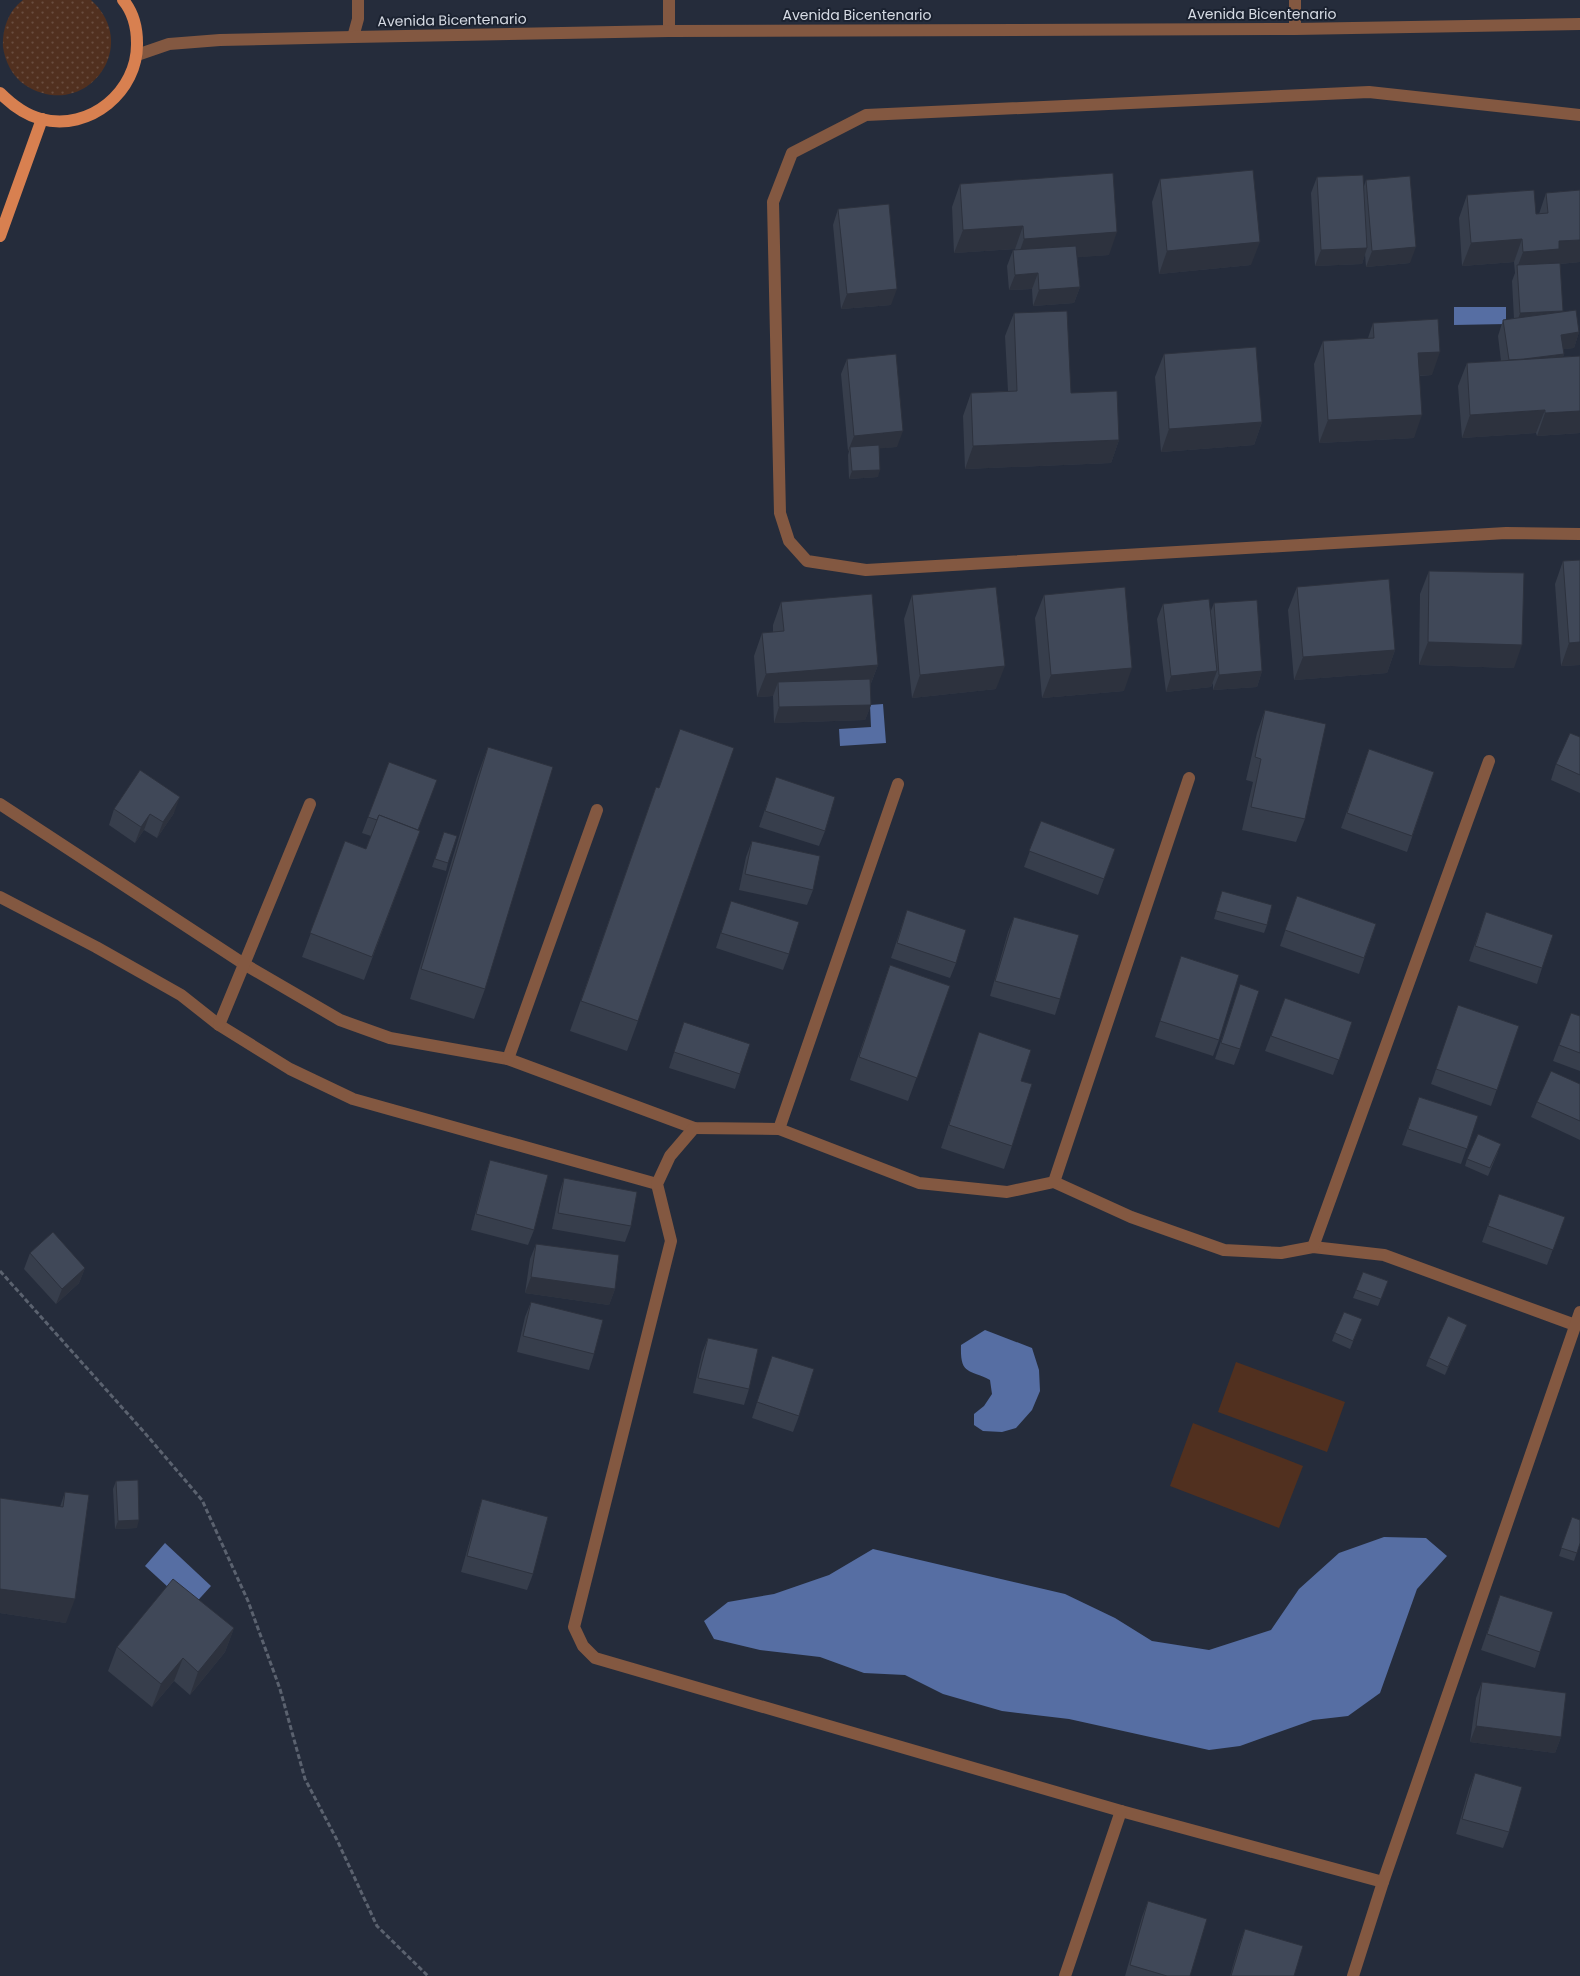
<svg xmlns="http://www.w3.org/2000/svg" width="1580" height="1976" viewBox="0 0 1580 1976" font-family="Poppins,sans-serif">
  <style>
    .grass { fill: url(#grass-dots) }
    .pitch { fill: #51301f }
    .water { fill: #566ea3 }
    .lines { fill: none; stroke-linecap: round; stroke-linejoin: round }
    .path { stroke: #5b626f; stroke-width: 3; stroke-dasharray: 5 2.5; stroke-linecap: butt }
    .minor { stroke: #835841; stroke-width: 12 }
    .major { stroke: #d88050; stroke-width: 12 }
    .wall { fill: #373e4c }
    .shaded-wall { fill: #2d323e }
    .building { fill: #404858; stroke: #2d323e }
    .labels { text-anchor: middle; stroke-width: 4; stroke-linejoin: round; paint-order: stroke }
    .street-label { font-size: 14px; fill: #d6dbe4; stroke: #1b2230 }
  </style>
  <defs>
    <pattern id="grass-dots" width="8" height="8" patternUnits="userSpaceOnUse" patternTransform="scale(1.25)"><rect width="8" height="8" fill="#51301f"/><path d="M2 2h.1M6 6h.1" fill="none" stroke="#694d3f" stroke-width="1.8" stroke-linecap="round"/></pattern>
  </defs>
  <rect width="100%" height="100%" fill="#252c3b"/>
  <!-- grass -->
  <path class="grass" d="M23,0H91C143,47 84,123 25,85C13,77 5,62 3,47C2,30 8,11 23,0Z"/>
  <!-- pitch -->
  <g class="pitch">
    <polygon points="1236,1362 1345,1402 1327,1452 1218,1412"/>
    <polygon points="1193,1423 1303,1466 1279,1528 1170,1486"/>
  </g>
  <!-- water -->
  <g class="water">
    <polygon points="1454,307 1506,307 1506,324 1454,325"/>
    <polygon points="883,704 886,743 840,746 839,729 871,727 870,705"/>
    <path d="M985,1330L1032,1348L1039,1370L1040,1391L1032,1410L1016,1428L1002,1432L983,1431L974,1425V1414L984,1406L992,1394L990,1380C968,1369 960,1375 961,1345Z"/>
    <polygon points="1384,1537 1426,1538 1447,1556 1417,1589 1380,1693 1348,1716 1313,1720 1240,1746 1209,1750 1069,1719 1002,1711 943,1694 905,1675 864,1673 820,1657 760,1650 714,1639 704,1621 728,1602 774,1594 829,1575 873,1549 1065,1594 1115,1618 1152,1641 1209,1650 1271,1630 1299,1589 1339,1553"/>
    <polygon points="165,1543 211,1586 191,1608 145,1566"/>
  </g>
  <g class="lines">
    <!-- path -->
    <polyline class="path" points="0,1271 144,1432 202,1500 248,1601 280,1689 305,1779 337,1840 377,1926 428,1976"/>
    <!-- minor -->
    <g class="minor">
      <polyline points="1295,0 1295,29"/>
      <polyline points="669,31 669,0"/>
      <polyline points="353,37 358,19 358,0"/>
      <polyline points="137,55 169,44 220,40 353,37 669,31 1295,29 1580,24"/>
      <polyline points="1580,115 1369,92 866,115 792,153 773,202 780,513 789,541 807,561 866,570 1506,533 1580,534"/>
      <polyline points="0,804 244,964 340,1020 390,1038 508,1059 694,1128 779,1129 919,1183 1007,1192 1054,1182 1131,1217 1224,1250 1281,1253 1313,1247 1384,1255 1575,1325"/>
      <polyline points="0,897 96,947 181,995 219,1025 290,1069 353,1099 657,1184"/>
      <polyline points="219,1025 310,804"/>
      <polyline points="508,1059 597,810"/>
      <polyline points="694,1128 670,1156 657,1184 671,1241 574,1627 583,1646 595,1658 1121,1811 1383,1882"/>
      <polyline points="779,1129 898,784"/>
      <polyline points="1054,1182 1189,778"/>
      <polyline points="1313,1247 1489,761"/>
      <polyline points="1065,1976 1121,1811"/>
      <polyline points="1353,1976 1383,1882 1580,1312"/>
    </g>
    <!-- major -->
    <g class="major">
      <path d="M0,93C12,105 25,115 41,119C90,132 138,91 137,43C137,28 133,12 123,0"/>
      <polyline points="0,236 42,119"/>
    </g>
  </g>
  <!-- wall -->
  <g class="wall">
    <polygon points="1317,177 1364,186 1366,180 1410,263 1366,267 1365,254 1362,264 1315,266 1311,193"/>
    <polygon points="1160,179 1251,265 1159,274 1152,202"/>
    <polygon points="960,184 1109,255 1077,257 1080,287 1074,303 1033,306 1032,289 1009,290 1007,266 1013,250 1015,250 1015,249 954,253 952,207"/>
    <polygon points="1580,190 1580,262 1560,264 1563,312 1579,332 1574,348 1563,349 1564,354 1563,357 1580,356 1580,433 1537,436 1536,433 1462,438 1458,386 1467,363 1501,361 1498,336 1503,320 1514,319 1512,281 1515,273 1514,262 1462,266 1459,218 1467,195 1536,214 1539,214 1546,193"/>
    <polygon points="838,209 891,305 841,309 833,225"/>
    <polygon points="1014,313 1071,393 1119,440 1111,463 965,469 963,416 971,393 1008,391 1005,336"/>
    <polygon points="1373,323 1432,375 1420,376 1414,438 1319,443 1314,364 1323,341 1368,338"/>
    <polygon points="1164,354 1262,422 1254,445 1161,452 1155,377"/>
    <polygon points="847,359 897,447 879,448 878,477 849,479 848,455 849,451 848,451 841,374"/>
    <polygon points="1580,560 1580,665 1561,666 1555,584 1563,561"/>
    <polygon points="1429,571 1514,668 1419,665 1420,594"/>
    <polygon points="1297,587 1395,650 1387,673 1294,680 1288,610"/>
    <polygon points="912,595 996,689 912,698 904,619"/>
    <polygon points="1044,595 1124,691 1042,698 1035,618"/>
    <polygon points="781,602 878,665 870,686 871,705 865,720 774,723 773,696 757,697 754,656 762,633 773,632 773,625"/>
    <polygon points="1214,603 1262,671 1257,687 1213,690 1213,683 1211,687 1166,692 1157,619 1163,604 1210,613"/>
    <polygon points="1265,710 1305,819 1296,842 1242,830 1253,782 1246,780 1257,733"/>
    <polygon points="1580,737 1580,793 1551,780 1556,764"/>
    <polygon points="488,747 485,989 474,1019 410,999 477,777"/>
    <polygon points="1369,749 1434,772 1407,852 1341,828"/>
    <polygon points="389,762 418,830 420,831 364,980 302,957 345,841 366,849 371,836 362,833"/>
    <polygon points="776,777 825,831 819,846 759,827"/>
    <polygon points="656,787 638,1021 627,1051 570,1031"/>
    <polygon points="114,809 174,813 157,838 144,830 135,843 109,825"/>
    <polygon points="1041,821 1115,849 1098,895 1024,867"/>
    <polygon points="444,832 448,863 446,871 432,867"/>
    <polygon points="752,841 813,890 807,905 739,890 746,857"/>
    <polygon points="1222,891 1267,925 1264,933 1214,919"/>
    <polygon points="1297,896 1376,924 1359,974 1280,946"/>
    <polygon points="731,901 789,954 783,970 716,948"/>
    <polygon points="907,910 956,963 950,978 891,958"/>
    <polygon points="1486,912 1542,968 1537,984 1469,961"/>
    <polygon points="1014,917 1060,999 1055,1015 990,996 1008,932"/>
    <polygon points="1181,956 1219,1040 1213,1056 1155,1037"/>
    <polygon points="890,965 950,986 908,1101 850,1080"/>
    <polygon points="1240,984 1240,1049 1234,1065 1215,1059"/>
    <polygon points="1285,998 1352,1022 1333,1075 1265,1051"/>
    <polygon points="1458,1005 1519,1026 1491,1106 1431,1084"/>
    <polygon points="1571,1013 1580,1016 1580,1071 1553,1061"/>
    <polygon points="684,1022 740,1074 735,1089 669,1068"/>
    <polygon points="979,1032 1021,1081 1012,1146 1004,1169 941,1148 971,1056"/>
    <polygon points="1580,1084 1580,1140 1531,1117 1537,1102"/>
    <polygon points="1419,1097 1478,1116 1461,1164 1402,1145"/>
    <polygon points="1498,1152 1488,1176 1465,1166 1467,1159"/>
    <polygon points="490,1160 534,1230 528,1245 471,1230 485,1176"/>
    <polygon points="564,1178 631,1226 625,1242 552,1229 559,1194"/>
    <polygon points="1499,1194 1565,1217 1547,1265 1482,1242"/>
    <polygon points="536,1244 615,1289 609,1305 525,1293 530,1259"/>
    <polygon points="30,1253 85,1268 79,1283 56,1304 24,1269"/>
    <polygon points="1363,1272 1388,1281 1378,1306 1353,1298"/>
    <polygon points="531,1302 594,1354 589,1370 517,1352 525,1317"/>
    <polygon points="1359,1327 1350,1349 1332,1341 1335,1333"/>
    <polygon points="1464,1333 1445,1375 1426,1366 1429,1358"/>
    <polygon points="708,1338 749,1389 744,1405 693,1393 702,1353"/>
    <polygon points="772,1356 799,1416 793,1432 752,1418"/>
    <polygon points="116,1481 137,1528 115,1529 113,1489"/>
    <polygon points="65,1492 66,1623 0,1613 0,1498 60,1507"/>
    <polygon points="482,1499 533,1574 527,1590 461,1572 477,1515"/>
    <polygon points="1572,1517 1580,1543 1574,1561 1559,1556"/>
    <polygon points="1500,1595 1540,1652 1535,1668 1481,1650"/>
    <polygon points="234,1628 225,1652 190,1695 174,1681 152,1707 108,1671 117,1647"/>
    <polygon points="1482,1682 1561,1737 1555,1753 1470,1742 1476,1698"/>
    <polygon points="1475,1773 1509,1832 1503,1848 1456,1834 1469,1789"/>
    <polygon points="1148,1901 1190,1976 1125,1976 1142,1917"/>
    <polygon points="1245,1929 1294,1976 1230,1976 1239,1945"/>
  </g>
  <!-- shaded-wall -->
  <g class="shaded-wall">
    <polygon points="1023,226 1015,249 954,253 963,230"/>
    <polygon points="1117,232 1109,255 1016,262 1024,239"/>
    <polygon points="1522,239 1514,262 1462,266 1471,243"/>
    <polygon points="1580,240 1580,262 1517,268 1523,252 1559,241"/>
    <polygon points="1260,242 1251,265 1159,274 1167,251"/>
    <polygon points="1416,247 1410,263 1366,267 1372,251"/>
    <polygon points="1367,248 1362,264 1315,266 1321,250"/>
    <polygon points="1038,273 1032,289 1009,290 1015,275"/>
    <polygon points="1080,287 1074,303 1033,306 1039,290"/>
    <polygon points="897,289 891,305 841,309 847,294"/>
    <polygon points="1563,311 1557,326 1515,329 1520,313"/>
    <polygon points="1579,332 1574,348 1556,350 1561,335"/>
    <polygon points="1440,352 1432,375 1410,376 1418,353"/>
    <polygon points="1564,354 1558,369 1510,361"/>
    <polygon points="1545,410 1536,433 1462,438 1470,415"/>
    <polygon points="1580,411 1580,433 1537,436 1545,413"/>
    <polygon points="1422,415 1414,438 1319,443 1328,420"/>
    <polygon points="1262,422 1254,445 1161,452 1169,429"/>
    <polygon points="903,431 897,447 851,451 850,447 849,451 848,451 854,436"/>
    <polygon points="1119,440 1111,463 965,469 973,446"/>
    <polygon points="880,470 878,477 849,479 852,471"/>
    <polygon points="1428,642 1522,645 1514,668 1419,665"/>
    <polygon points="1580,642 1580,665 1561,666 1569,643"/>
    <polygon points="1395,650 1387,673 1294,680 1303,657"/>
    <polygon points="878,665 869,688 778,682 773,696 757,697 766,674"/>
    <polygon points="1005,666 996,689 912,698 920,675"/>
    <polygon points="1132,668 1124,691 1042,698 1051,675"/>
    <polygon points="1217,671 1211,687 1166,692 1171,676"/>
    <polygon points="1262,671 1257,687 1213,690 1219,675"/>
    <polygon points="871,705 865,720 774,723 779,707"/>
    <polygon points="180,797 174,813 157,838 163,822"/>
    <polygon points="150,814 144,830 135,843 141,827"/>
    <polygon points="85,1268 79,1283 56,1304 62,1289"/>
    <polygon points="531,1277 615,1289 609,1305 525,1293"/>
    <polygon points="1467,1325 1464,1333 1445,1375 1448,1367"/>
    <polygon points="139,1520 137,1528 115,1529 118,1521"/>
    <polygon points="0,1589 75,1599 66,1623 0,1613"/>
    <polygon points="234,1628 225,1652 190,1695 198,1672"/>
    <polygon points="183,1658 174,1681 152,1707 161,1684"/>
    <polygon points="1476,1726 1561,1737 1555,1753 1470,1742"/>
  </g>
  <!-- building -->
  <g class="building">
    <polygon points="1253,170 1260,242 1167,251 1160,179"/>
    <polygon points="1113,173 1117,232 1024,239 1023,226 963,230 960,184"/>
    <polygon points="1363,175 1367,248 1321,250 1317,177"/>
    <polygon points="1410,176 1416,247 1372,251 1366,180"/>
    <polygon points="1534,190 1536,214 1548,213 1546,193 1580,190 1580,240 1559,241 1559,249 1523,252 1522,239 1471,243 1467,195"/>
    <polygon points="889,204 897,289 847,294 838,209"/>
    <polygon points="1076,246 1080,287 1039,290 1038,273 1015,275 1013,250"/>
    <polygon points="1560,263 1563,311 1520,313 1517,265"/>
    <polygon points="1576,310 1579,332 1561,335 1564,354 1524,359 1509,360 1503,320"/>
    <polygon points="1067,311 1071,393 1117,391 1119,440 973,446 971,393 1017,391 1014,313"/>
    <polygon points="1438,319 1440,352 1418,353 1422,415 1328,420 1323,341 1374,338 1373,323"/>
    <polygon points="1256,347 1262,422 1169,429 1164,354"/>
    <polygon points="896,354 903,431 854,436 847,359"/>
    <polygon points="1580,356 1580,411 1545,413 1545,410 1470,415 1467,363"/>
    <polygon points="879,445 880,470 852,471 850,447"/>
    <polygon points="1580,560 1580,642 1569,643 1563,561"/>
    <polygon points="1429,571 1524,573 1522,645 1428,642"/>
    <polygon points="1389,579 1395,650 1303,657 1297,587"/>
    <polygon points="996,587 1005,666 920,675 912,595"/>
    <polygon points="1125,587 1132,668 1051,675 1044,595"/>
    <polygon points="872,594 878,665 766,674 762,633 784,631 781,602"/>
    <polygon points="1209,599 1217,671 1171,676 1163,604"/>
    <polygon points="1257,600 1262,671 1219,675 1214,603"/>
    <polygon points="870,679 871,705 779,707 778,682"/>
    <polygon points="1265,710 1326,724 1305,819 1251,807 1261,759 1255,757"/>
    <polygon points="680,729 734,748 638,1021 581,1001 656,787 659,788"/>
    <polygon points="1570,733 1580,737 1580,775 1556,764"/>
    <polygon points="488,747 553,767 485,989 421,969"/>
    <polygon points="1369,749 1434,772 1412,836 1347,813"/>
    <polygon points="389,762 437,780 418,830 379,815 377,820 368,817"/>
    <polygon points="140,770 180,797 163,822 150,814 141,827 114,809"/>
    <polygon points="776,777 835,797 825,831 765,811"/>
    <polygon points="379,815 420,831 372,957 310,933 345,841 366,849"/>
    <polygon points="1041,821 1115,849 1104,879 1029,851"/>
    <polygon points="444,832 457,836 448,863 435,859"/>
    <polygon points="752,841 820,856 813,890 745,874"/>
    <polygon points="1222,891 1272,905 1267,925 1216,911"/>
    <polygon points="1297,896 1376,924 1364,958 1285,930"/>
    <polygon points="731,901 799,922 789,954 721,933"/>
    <polygon points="907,910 966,930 956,963 897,943"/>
    <polygon points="1486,912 1553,935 1542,968 1475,946"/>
    <polygon points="1014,917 1079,935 1060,999 995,981"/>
    <polygon points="1181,956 1239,975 1219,1040 1160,1021"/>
    <polygon points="890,965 950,986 917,1078 859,1057"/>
    <polygon points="1240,984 1259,991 1240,1049 1221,1043"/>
    <polygon points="1285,998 1352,1022 1339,1060 1271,1036"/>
    <polygon points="1458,1005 1519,1026 1497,1090 1436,1069"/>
    <polygon points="1571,1013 1580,1016 1580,1053 1559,1045"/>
    <polygon points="684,1022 750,1044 740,1074 674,1052"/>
    <polygon points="979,1032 1031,1050 1021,1081 1032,1084 1012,1146 949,1125"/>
    <polygon points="1551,1071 1580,1084 1580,1121 1537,1102"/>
    <polygon points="1419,1097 1478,1116 1467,1149 1408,1129"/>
    <polygon points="1478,1134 1501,1144 1490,1168 1467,1159"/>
    <polygon points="490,1160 548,1175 534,1230 476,1214"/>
    <polygon points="564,1178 637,1192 631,1226 558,1213"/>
    <polygon points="1499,1194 1565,1217 1553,1250 1488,1226"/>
    <polygon points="53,1232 85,1268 62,1289 30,1253"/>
    <polygon points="536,1244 619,1255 615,1289 531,1277"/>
    <polygon points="1363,1272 1388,1281 1381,1299 1356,1290"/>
    <polygon points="531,1302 603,1320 594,1354 523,1336"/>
    <polygon points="1344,1312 1362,1319 1353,1341 1335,1333"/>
    <polygon points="1448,1316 1467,1325 1448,1367 1429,1358"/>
    <polygon points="708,1338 758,1349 749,1389 698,1378"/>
    <polygon points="772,1356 814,1369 799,1416 757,1402"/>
    <polygon points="138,1480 139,1520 118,1521 116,1481"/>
    <polygon points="65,1492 89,1495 75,1599 0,1589 0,1498 63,1507"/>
    <polygon points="482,1499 548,1517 533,1574 467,1556"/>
    <polygon points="1572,1517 1580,1520 1580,1543 1577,1553 1561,1548"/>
    <polygon points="173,1579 234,1628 198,1672 183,1658 161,1684 117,1647"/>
    <polygon points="1500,1595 1553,1612 1540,1652 1487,1634"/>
    <polygon points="1482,1682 1566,1693 1561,1737 1476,1726"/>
    <polygon points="1475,1773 1522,1787 1509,1832 1462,1819"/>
    <polygon points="1148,1901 1207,1919 1190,1976 1167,1976 1130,1965"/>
    <polygon points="1245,1929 1303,1946 1294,1976 1231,1976"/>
  </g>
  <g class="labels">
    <!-- street labels -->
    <g class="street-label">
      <text x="1262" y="19">Avenida Bicentenario</text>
      <text x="857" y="20">Avenida Bicentenario</text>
      <text transform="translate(452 20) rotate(-1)" y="5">Avenida Bicentenario</text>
    </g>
  </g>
</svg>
